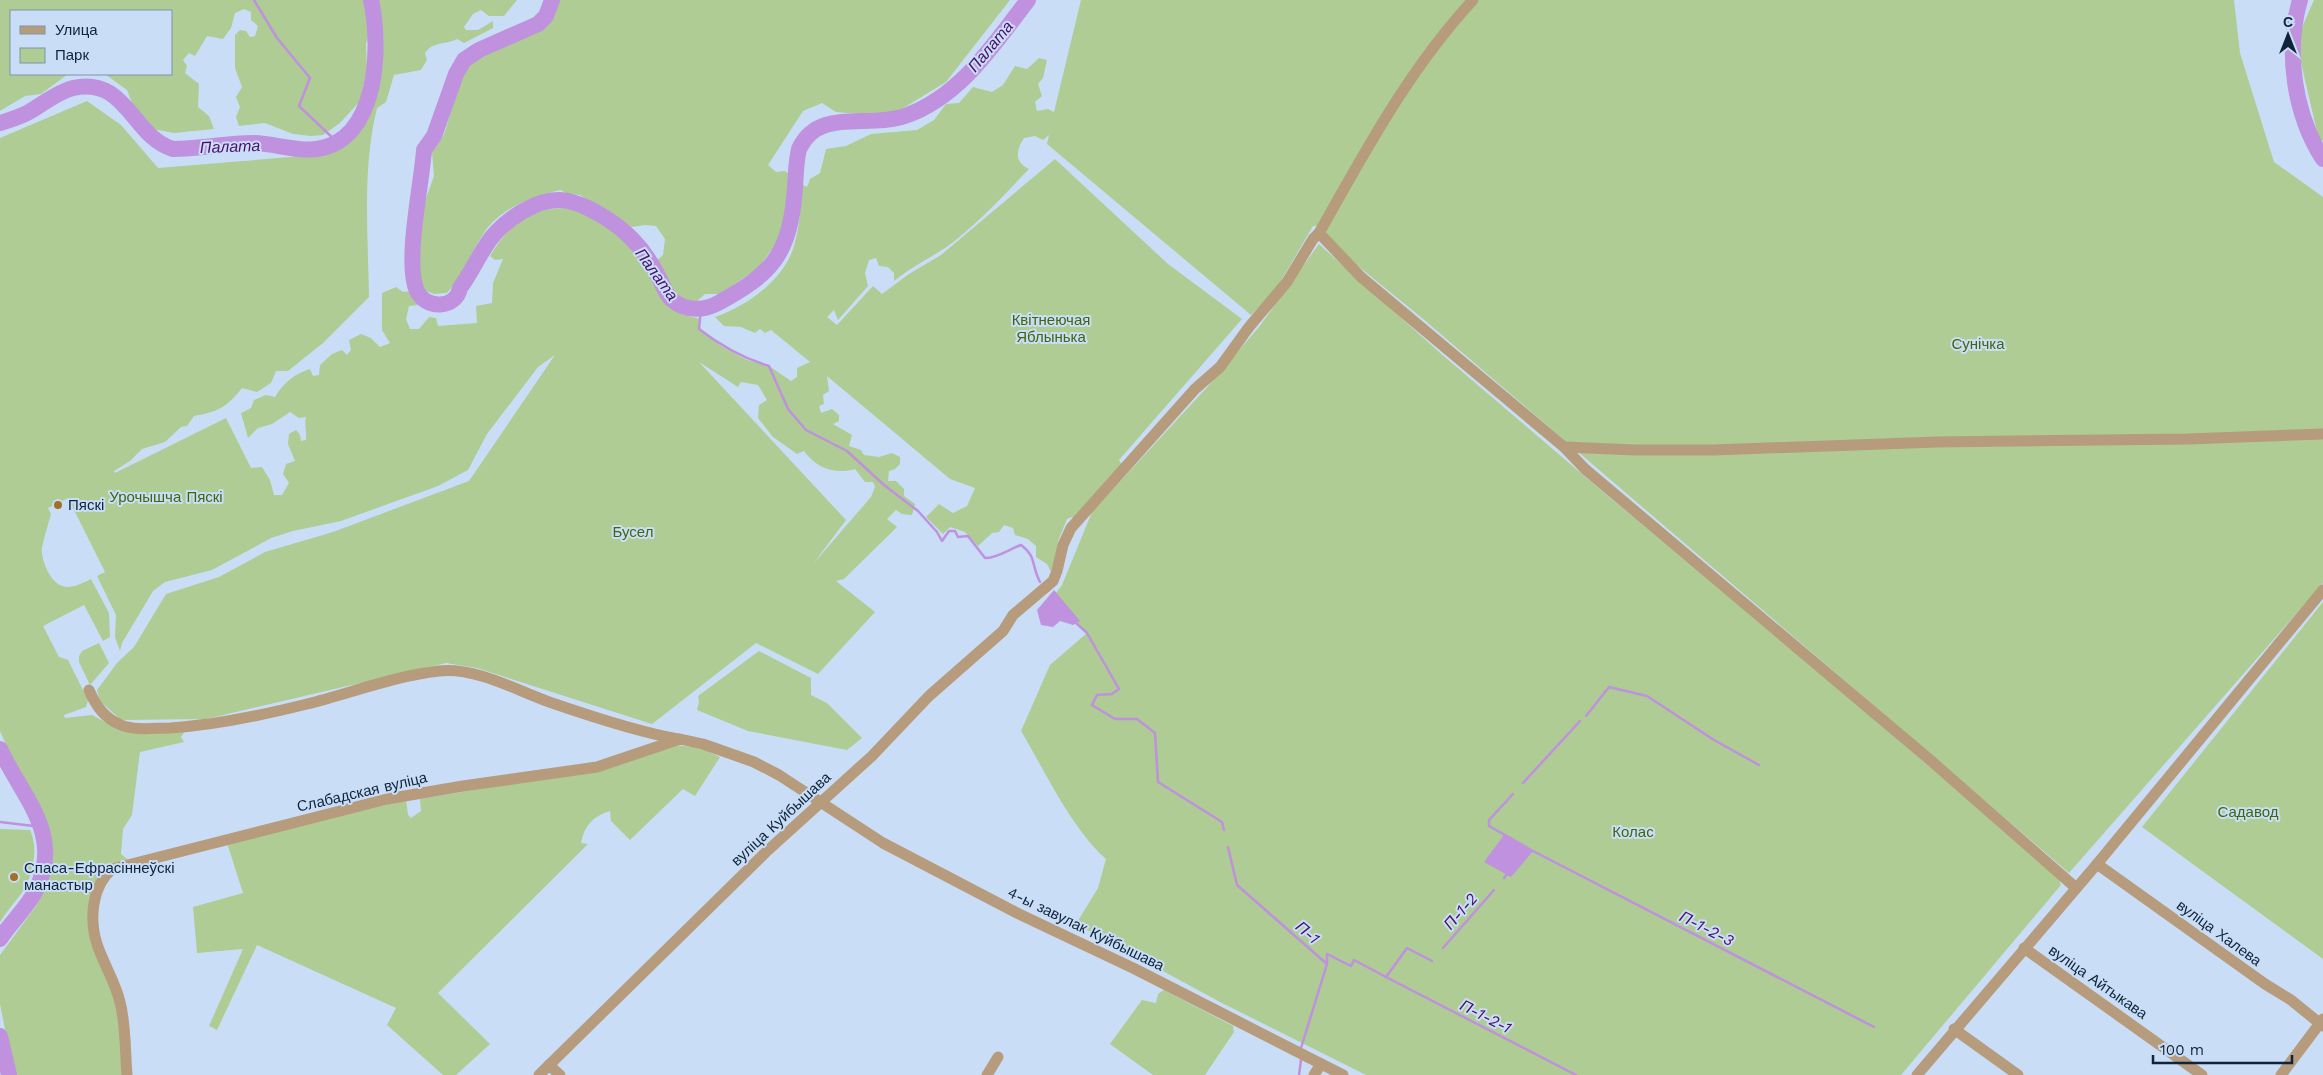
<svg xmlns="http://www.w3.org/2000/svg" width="2323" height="1075" viewBox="0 0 2323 1075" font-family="'Work Sans',sans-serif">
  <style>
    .green { fill: #aecc94; fill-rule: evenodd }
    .water { fill: #bf91de }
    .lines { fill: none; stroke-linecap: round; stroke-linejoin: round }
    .stream { stroke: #bf91de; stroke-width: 2.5 }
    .river { stroke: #bf91de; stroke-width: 16 }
    .minor { stroke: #b69b7c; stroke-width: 11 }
    .poi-dot { fill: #a46f28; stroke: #c9def6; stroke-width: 2 }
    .labels { text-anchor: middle; stroke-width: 4; stroke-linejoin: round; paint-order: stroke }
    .park-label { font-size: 15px; fill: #40650b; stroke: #c9def6 }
    .poi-label { font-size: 15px; fill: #0e243a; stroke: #c9def6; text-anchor: start }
    .street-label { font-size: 15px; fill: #0e243a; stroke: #c9def6 }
    .water-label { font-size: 16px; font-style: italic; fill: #4c0d6b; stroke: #c9def6 }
  </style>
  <rect width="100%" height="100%" fill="#c9def6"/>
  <!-- green -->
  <g class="green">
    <polygon points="0,0 366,0 372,21 366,44 367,69 360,101 340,123 323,135 311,136 293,134 265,123 239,126 236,117 240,107 236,97 242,87 235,68 235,35 240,30 246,31 250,37 255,36 258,26 251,20 251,12 244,9 235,13 231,28 223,39 207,36 195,56 189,53 183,60 187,66 185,73 199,84 198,107 209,116 214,129 174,133 153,129 132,103 127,90 105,74 171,74 171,11 11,11 11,74 68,74 41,94 25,96 0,111"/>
    <path d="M377,0H517L504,16H489L481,10L473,14L464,27L466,30H478L493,21V28L464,43L457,39C446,45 433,41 425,53L427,60L421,70L394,75L386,102L377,108C362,169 368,234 369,297L323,343L288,371H276L271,383L257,392L242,388C227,407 218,412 194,416L187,426L181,427L165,442L142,449L130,461L114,471L115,473L226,418L251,468L262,467L270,480L274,495H282L289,483L283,474L286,464L295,461L288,444L289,434L296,430L300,435L301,441L306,440C307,431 304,426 306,417L299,418L290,412L272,424L258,428L248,438L241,413L251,408L254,400L266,395L275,397C284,382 293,375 310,369L313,376L319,375L320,365L332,354L342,350L347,355L351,350L349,340L361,334L371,338L380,347L390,343L382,330V293L396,287L403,292L418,290L423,294V301L419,305L409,306L406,319L410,329H419L429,317L436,318L438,326L477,323L476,306L492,303L493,283L503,259L495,260L490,256C528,189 595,197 639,253C645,261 651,270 656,279C659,286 661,297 667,303C676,314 687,316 701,319L699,329L721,346L747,360L769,366L791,381L797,377V368L810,362L771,330L765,333L760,329L755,333L741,327L724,326L715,317C747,306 784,280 794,246C800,226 801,205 801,184L807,187L810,179L820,173L826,149L846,146L871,134L917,130L934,120L946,104L959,103L973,87L992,92L1003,85L1015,66L1027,69L1039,58L1047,60L1043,78L1038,84L1042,96L1035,102L1037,111L1048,109L1054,112L1081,0H2234L2240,53L2274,162L2323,197V583L2069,873L1422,318L1358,266L1318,226H1313L1275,291L1251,315L1047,144L1049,135L1043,140L1035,136L1024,138C1016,150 1014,162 1029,169C1003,196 976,226 945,248C928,259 910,268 894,281V273L888,267L879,266L876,258L869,260L865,273L868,286L838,320L834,310L827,317L837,325L873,286L882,294L909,274L941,255L1055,159L1168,264L1242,319L1119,460L1122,465L1075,519L1072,517L1067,519L1058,541L1054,566L1051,572L1047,564L1036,557V546L1028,539L1015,535L1013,528L1004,525L999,532L992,533L978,546L965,532L950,527L943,534L926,517L939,504L953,513L967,506L975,488L950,479L827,376L829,391L823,395L824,404L819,406L821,413L832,409L839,415V421L833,424L852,435L849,446L861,450L864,455L879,457L892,453L900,457V464L895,469L889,471L888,481H896L904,489V496L915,504L912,515L902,514L896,510L887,519L897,527L844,579L836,581L875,612L818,674L756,643L652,724L477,668L446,663L206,719L121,720L100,701L97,690L117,663L134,647L166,594L219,577L265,552L333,532L469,481L555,355L538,367L487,434L468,470L438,486L341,521L293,531L271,538L212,570L165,582L153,591L122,643L120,651L115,637L116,615L97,576L105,572L68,498L48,508L51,514C48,525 44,537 42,548C41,555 44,563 47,570C59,593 71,589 91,579L109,613L110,637L103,641L84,605L43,626L59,657L68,660L88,700L86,707L64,715L65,718L92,715L107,723L185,731L181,737L184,742L140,752L132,815L123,829L121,854L128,860L110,864L99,873L94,885L90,905L118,1003L129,1075H14L0,1004V955L36,906L43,893L48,880L53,854L50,831L23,783L0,731V138L87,101L121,125L158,168L327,154C337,148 351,142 358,131C371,111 385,59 383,34C383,23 378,12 377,0ZM699,362L738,387L741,382L758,385L767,400L759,405L758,418L773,437L797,454L804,451C816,468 835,475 855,469L865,482H873L875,487L871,497L813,564L846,520Z"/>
    <path d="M560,0H1010L946,82L900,110L873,115L836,112L822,103L803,111L768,165L776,172L785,171L791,176L786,219L776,244L758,268L720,294H705L697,301H686L672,290L656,261L663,255L665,239L656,226L645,225L632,227L580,195L567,194L561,190C533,196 500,208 484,233C471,252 463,275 447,293L434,294L426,291L419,278L418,259L424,204L434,176L432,152C435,148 439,144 441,140C453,119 452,83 470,65C491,43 536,43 552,18C555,12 557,6 560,0Z"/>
    <polygon points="2314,0 2323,0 2323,141 2318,136 2296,41"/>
    <path d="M1319,244L1439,352L1596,486L1819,672L2058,877L2061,885L1901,1075H1366L1220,1002L1076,924L1098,888L1106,859C1071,828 1045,771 1021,731L1050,665L1087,633L1050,601L1062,585L1092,512L1210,384L1259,327Z"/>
    <polygon points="2323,602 2323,959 2142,827"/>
    <polygon points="99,643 109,663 90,685 79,662 79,656 82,651"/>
    <polygon points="759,651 811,678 811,695 827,703 862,738 847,750 748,731 697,710 699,702 698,696"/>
    <path d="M675,745L701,748L720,757L695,796L683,789L630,840L611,821L610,811C593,816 584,826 581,843L588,844L438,993L490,1044L456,1075H443L387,1025L396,1008L257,945L217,1030L209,1026L243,949L197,953L193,907L243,893L227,843L406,800L408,815L411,818L421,811L420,799L570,774Z"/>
    <path d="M0,829L30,830C39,849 33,876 21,894C14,903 6,912 0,922Z"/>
    <polygon points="1164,990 1233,1026 1234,1032 1205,1075 1153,1075 1110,1044 1142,1000 1156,1003 1158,994"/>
  </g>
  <!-- water -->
  <g class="water">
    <polygon points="1054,590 1080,621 1073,625 1060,621 1053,627 1041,625 1037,610"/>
    <polygon points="1504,835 1533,851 1511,877 1484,862"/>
  </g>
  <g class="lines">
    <!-- stream -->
    <g class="stream">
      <polyline points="254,0 277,38 310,78 299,106 337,142"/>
      <path d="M701,309L699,329C721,346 742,358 769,366L788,409L806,430L847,451L884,485L918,511L937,532L942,541L949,531H955L958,537L968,536L985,558C998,558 1009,549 1021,545C1037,557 1031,565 1040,582"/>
      <polyline points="1075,622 1087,633 1119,689 1112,694 1097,695 1092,705 1115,719 1137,719 1155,733 1158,782 1222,822 1224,830"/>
      <polyline points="1586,716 1609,687 1647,696 1714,740 1759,765"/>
      <polyline points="1523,783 1580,721"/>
      <polyline points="1513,794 1489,820 1489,826 1533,851 1874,1027"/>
      <polyline points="0,822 42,827"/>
      <polyline points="1228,847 1237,885 1327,964 1301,1048"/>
      <polyline points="1504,878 1508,873"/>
      <polyline points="1443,948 1494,890"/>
      <polyline points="1327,964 1327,954 1351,966 1354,960 1386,977 1407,948 1432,961"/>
      <polyline points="1386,977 1576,1075"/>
      <polyline points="1299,1075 1301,1060"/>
    </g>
    <!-- river -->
    <g class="river">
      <path d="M552,0L546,16L538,24L479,50L464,60L456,74L434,136L424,150C422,183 404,263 417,291C426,310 456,309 460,288C472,272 480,252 492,237C507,219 536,199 560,200C583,201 617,223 632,239C643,250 651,262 658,276C662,283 665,293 671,299C685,312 705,311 720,302C769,275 789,256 794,198C796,182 795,166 799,149C819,107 867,129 905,116C960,97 994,44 1028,0"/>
      <path d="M2300,0C2285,51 2294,114 2323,159"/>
      <path d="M0,123C10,120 20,117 29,112C43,104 57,92 73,88C127,76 132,137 173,149C200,149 226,143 253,143C274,143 296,152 317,149C379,140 381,46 371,0"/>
      <path d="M0,749C22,797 64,834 36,890C27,908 11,922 0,939"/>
      <polyline points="0,1036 9,1075"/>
    </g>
    <!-- minor -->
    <g class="minor">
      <polyline points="1319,233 1361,277 1564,447 1585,469 1929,759 2075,887"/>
      <polyline points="1564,447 1636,450 1713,450 1937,442 2188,439 2323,434"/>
      <path d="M89,690C96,706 104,718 121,725C136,731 154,728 170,728C216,725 263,715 307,704C351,693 394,676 439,671C478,667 519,692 555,704C593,717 638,732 678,739"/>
      <polyline points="2097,864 2265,984 2291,1000 2323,1026"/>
      <polyline points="2024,948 2202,1075"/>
      <polyline points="1954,1029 2018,1075"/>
      <polyline points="549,1065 560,1075"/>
      <path d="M127,1075C125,1051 126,1025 120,1002C115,981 103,963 97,944C89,919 92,886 112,869L387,799L463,786L597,767L680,739L703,744L754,762L779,775L883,843L1019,914L1135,969L1343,1075"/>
      <path d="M539,1075L766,852L872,756L929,696L1003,631L1013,615L1053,581L1057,571L1063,545L1071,528L1195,389L1220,367L1249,327L1287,282L1313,239L1319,233C1365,152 1409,69 1473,0"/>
      <polyline points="987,1075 998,1057"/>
      <polyline points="1314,1075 1321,1064"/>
      <polyline points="1917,1075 2097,864 2323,590"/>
      <polyline points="2281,1075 2323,1019"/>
    </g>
  </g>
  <!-- markers -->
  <g class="poi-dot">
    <circle cx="58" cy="505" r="5"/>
    <circle cx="14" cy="877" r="5"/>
  </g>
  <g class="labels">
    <!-- park labels -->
    <g class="park-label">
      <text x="1051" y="325">Квітнеючая<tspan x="1051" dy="17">Яблынька</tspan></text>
      <text x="1978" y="349">Сунічка</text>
      <text x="166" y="502">Урочышча Пяскі</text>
      <text x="633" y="537">Бусел</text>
      <text x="2248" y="817">Садавод</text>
      <text x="1633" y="837">Колас</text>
    </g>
    <!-- poi labels -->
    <g class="poi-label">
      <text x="68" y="510">Пяскі</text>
      <text x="24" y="873">Спаса-Ефрасіннеўскі<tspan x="24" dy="17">манастыр</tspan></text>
    </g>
    <!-- street labels -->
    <g class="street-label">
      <text transform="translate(362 792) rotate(-13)" y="5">Слабадская вуліца</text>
      <text transform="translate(781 819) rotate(-43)" y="5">вуліца Куйбышава</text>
      <text transform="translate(1086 929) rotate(26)" y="5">4-ы завулак Куйбышава</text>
      <text transform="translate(2219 933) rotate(36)" y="5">вуліца Халева</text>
      <text transform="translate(2098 982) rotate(35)" y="5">вуліца Айтыкава</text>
    </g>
    <!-- water labels -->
    <g class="water-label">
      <text transform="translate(990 46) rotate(-50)" y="6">Палата</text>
      <text transform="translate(230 146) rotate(-2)" y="6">Палата</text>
      <text transform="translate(657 274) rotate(54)" y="6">Палата</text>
      <text transform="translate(1460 911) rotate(-49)" y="6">П-1-2</text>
      <text transform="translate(1707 928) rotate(27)" y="6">П-1-2-3</text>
      <text transform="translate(1308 932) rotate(41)" y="6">П-1</text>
      <text transform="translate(1486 1016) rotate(27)" y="6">П-1-2-1</text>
    </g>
  </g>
  <!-- legend -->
  <rect x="10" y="10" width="162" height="65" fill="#c9def6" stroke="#7e94ab"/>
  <rect x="20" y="26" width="25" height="8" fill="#b69b7c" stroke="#7e94ab"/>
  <text x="55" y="35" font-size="15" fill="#0e243a">Улица</text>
  <rect x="20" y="48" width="25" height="15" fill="#aecc94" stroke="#7e94ab"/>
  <text x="55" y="60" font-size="15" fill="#0e243a">Парк</text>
  <!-- north arrow -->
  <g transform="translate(2288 35)" stroke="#c9def6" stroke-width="4" paint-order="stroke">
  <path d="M0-4L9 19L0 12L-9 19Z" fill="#0e243a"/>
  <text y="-8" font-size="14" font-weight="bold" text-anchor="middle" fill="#0e243a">С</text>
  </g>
  <!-- scale -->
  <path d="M2153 1055v8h139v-8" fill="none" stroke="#0e243a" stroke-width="2.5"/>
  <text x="2160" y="1055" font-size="15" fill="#0e243a" stroke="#c9def6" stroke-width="4" paint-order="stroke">100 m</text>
</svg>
